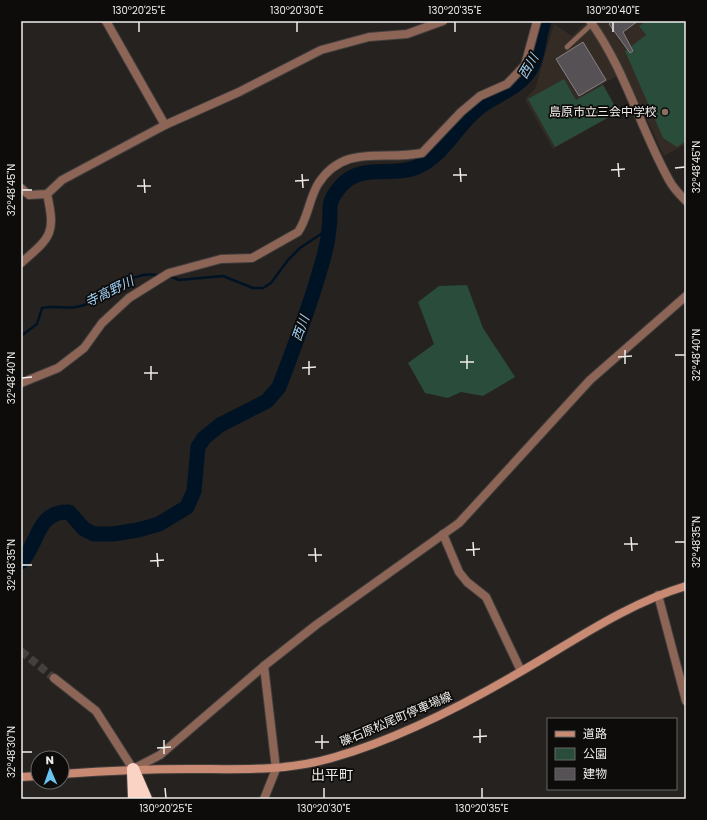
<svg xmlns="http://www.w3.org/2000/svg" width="707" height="820" viewBox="0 0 707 820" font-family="Poppins,'Noto Sans JP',sans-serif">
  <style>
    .built { fill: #332b24 }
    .green { fill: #2a4c3a }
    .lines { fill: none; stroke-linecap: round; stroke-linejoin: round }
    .stream { stroke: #001325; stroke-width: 2.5 }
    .river { stroke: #001325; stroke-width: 15 }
    .building { fill: #565154; stroke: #858184 }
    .tertiary-tunnel { stroke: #43403e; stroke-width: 8; stroke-dasharray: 8 4; stroke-linecap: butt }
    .service-casing { stroke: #413e3c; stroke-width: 6 }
    .minor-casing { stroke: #413e3c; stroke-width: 10 }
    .tertiary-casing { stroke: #413e3c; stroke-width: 10 }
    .secondary-casing { stroke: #413e3c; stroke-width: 10 }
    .motorway-casing { stroke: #413e3c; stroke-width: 14 }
    .service { stroke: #8c6557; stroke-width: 4.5 }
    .minor { stroke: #8c6557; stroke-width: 8 }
    .tertiary { stroke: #8c6557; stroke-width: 8 }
    .secondary { stroke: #c98a73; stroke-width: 8 }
    .motorway { stroke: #fbd3c4; stroke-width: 12 }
    .ticks { fill: none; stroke: #efedeb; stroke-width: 1.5 }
    .education-dot { fill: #8d6e63; stroke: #0d0c0a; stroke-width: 1.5 }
    .labels { text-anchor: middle; stroke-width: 3.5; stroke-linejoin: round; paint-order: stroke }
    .poi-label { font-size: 12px; fill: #efedeb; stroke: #0d0c0a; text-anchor: end }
    .street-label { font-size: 12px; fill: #efedeb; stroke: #0d0c0a }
    .water-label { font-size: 13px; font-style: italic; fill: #9ed0f6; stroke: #0d0c0a }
    .quarter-label { font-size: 14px; fill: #efedeb; stroke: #0d0c0a }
    .neatline { fill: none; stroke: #efedeb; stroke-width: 1.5 }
    .ticks-label { font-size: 10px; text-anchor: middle; fill: #efedeb }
  </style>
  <rect width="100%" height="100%" fill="#25221f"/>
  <!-- built -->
  <g class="built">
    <polygon points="593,21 686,21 686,144 664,156 629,81"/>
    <polygon points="585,23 592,30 617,76 603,84 619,112 553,149 525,99 535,89 554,24 572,36"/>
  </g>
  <!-- green -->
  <g class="green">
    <polygon points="646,21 686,21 686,141 677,147 663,138 625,51 646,35 639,26"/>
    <polygon points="564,79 576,100 603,85 618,112 555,147 528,99"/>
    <polygon points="467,285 483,328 515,377 483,396 461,392 448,398 425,393 408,363 434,344 418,302 439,286"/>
  </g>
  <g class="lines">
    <!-- stream -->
    <g class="stream">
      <polyline points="170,276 179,280 223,276 253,288 263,288 271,283 288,260 300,248 330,228"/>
      <path d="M21,336L37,324L42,308C54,305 65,309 76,307C101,303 118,280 143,275C148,274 155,275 161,275"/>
    </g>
    <!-- river -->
    <path class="river" d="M21,562C39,544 36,511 69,512L84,529L94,534H113L138,530L159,524L187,507L194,491L198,447L204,438L220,425L267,401L279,387C294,348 309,309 320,270C324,257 328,242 329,229C332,209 325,205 340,187C360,162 391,178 417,167C444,156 457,124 480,107C497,94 518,89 530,70C539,56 538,37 544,21"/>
  </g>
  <!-- building -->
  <g class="building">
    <polygon points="613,21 638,21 623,32 633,51 630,53 609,24"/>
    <polygon points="583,42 606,80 579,96 556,59"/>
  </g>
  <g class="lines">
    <!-- tertiary-tunnel -->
    <polyline class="tertiary-tunnel" points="21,651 54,678"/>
    <!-- service casing -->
    <g class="service-casing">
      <polyline id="service" points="567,47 595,21"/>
    </g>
    <!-- minor casing -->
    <g class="minor-casing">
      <g id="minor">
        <polyline points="106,21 165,125"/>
        <path d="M590,21C625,69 640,128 669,180C673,188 680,195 686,201"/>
        <polyline points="21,188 29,195 47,194 62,180 165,125 239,92 321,50 369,37 407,34 443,21"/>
        <path d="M21,263C51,237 56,234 47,194"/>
        <path d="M21,383L58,368L84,348L102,323L129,298L169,273L221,259L252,258L298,232C308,218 309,199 318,184C344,143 383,161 422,153L461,112L480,96L507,84L525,65L537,21"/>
        <polyline points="443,534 459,572 467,582 486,597 521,671"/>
        <polyline points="658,595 686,701"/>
        <polyline points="133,769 160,755 264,666 316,625 459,523 590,380 686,296"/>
        <polyline points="264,799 276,769 264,666"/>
      </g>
    </g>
    <!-- tertiary casing -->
    <g class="tertiary-casing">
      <polyline id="tertiary" points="54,678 96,711 133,769"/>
    </g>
    <!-- secondary casing -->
    <g class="secondary-casing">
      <g id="secondary">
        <path d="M62,774C104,771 146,769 189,769C240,769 285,772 335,757C400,738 462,706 520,672C574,641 626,604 686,586"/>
        <polyline points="21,777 38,776"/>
      </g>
    </g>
    <!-- motorway casing -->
    <g class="motorway-casing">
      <g id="motorway">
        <polyline points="133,769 146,799"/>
        <polyline points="133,772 134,799"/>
      </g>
    </g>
    <!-- service -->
    <use href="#service" class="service"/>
    <!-- minor -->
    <use href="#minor" class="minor"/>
    <!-- tertiary -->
    <use href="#tertiary" class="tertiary"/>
    <!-- secondary -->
    <use href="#secondary" class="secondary"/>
    <!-- motorway -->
    <use href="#motorway" class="motorway"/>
  </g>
  <!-- ticks -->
  <path class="ticks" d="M139,22V32M297,22V32M455,22V32M613,22V32M618,163L619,177M460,168L461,182M675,168L685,167M611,170L625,169M302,174L303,188M453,175H467M144,179L145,193M295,181L309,180M137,186H151M22,190H32M625,350V364M467,355V369M675,355H685M618,357L632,356M309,361V375M460,362H474M151,366V380M302,368L316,367M144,373H158M22,378L32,377M631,537L632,551M473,542L474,556M675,542H685M624,544H638M315,548L316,562M466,550L480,549M157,553L158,567M308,555H322M150,561L164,560M22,565H32M480,729V743M322,735V749M473,737L487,736M164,740V754M315,742H329M157,748L171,747M22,752H32M165,788L166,798M324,788V798M482,788V798"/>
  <!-- markers -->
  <circle class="education-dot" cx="665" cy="112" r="4"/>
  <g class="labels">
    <!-- poi labels -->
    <g class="poi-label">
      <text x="657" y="116">島原市立三会中学校</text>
    </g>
    <!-- street labels -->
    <g class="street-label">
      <text transform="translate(396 719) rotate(-23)" y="4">礫石原松尾町停車場線</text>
    </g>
    <!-- water labels -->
    <g class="water-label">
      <text transform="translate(528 66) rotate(-60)" y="5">西川</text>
      <text transform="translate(109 291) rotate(-26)" y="5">寺高野川</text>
      <text transform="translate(300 328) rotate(-70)" y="5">西川</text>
    </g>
    <!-- quarter labels -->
    <g class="quarter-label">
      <text x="332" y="780">出平町</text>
    </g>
  </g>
  <!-- border -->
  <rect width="707" height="820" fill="none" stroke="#0d0c0a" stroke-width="44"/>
  <!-- legend -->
  <rect x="547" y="718" width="130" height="72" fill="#0d0c0a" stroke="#676664"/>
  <rect x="555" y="731" width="20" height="6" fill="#c98a73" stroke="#676664"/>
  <text x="583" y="738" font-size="12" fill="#efedeb">道路</text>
  <rect x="555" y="748" width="20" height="12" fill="#2a4c3a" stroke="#676664"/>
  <text x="583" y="758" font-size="12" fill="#efedeb">公園</text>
  <rect x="555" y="768" width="20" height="12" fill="#565154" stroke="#676664"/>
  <text x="583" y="778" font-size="12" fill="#efedeb">建物</text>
  <!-- north arrow -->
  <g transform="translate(50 770) rotate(358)"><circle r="19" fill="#0d0c0a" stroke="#676664"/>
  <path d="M0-3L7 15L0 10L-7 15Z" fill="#69c4f1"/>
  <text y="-6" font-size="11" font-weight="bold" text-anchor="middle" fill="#efedeb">N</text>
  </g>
  <rect x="22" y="22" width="663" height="776" class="neatline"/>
  <g class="ticks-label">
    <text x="139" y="14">130°20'25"E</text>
    <text x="297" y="14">130°20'30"E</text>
    <text x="455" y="14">130°20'35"E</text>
    <text x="613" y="14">130°20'40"E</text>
    <text transform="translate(696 167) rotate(-90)" y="4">32°48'45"N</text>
    <text transform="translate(11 190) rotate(-90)" y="4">32°48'45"N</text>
    <text transform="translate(696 355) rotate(-90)" y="4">32°48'40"N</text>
    <text transform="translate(11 378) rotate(-90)" y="4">32°48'40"N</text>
    <text transform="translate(696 542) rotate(-90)" y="4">32°48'35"N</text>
    <text transform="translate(11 565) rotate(-90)" y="4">32°48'35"N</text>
    <text transform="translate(11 752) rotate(-90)" y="4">32°48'30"N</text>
    <text x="166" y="812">130°20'25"E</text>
    <text x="324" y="812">130°20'30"E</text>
    <text x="482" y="812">130°20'35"E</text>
  </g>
</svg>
